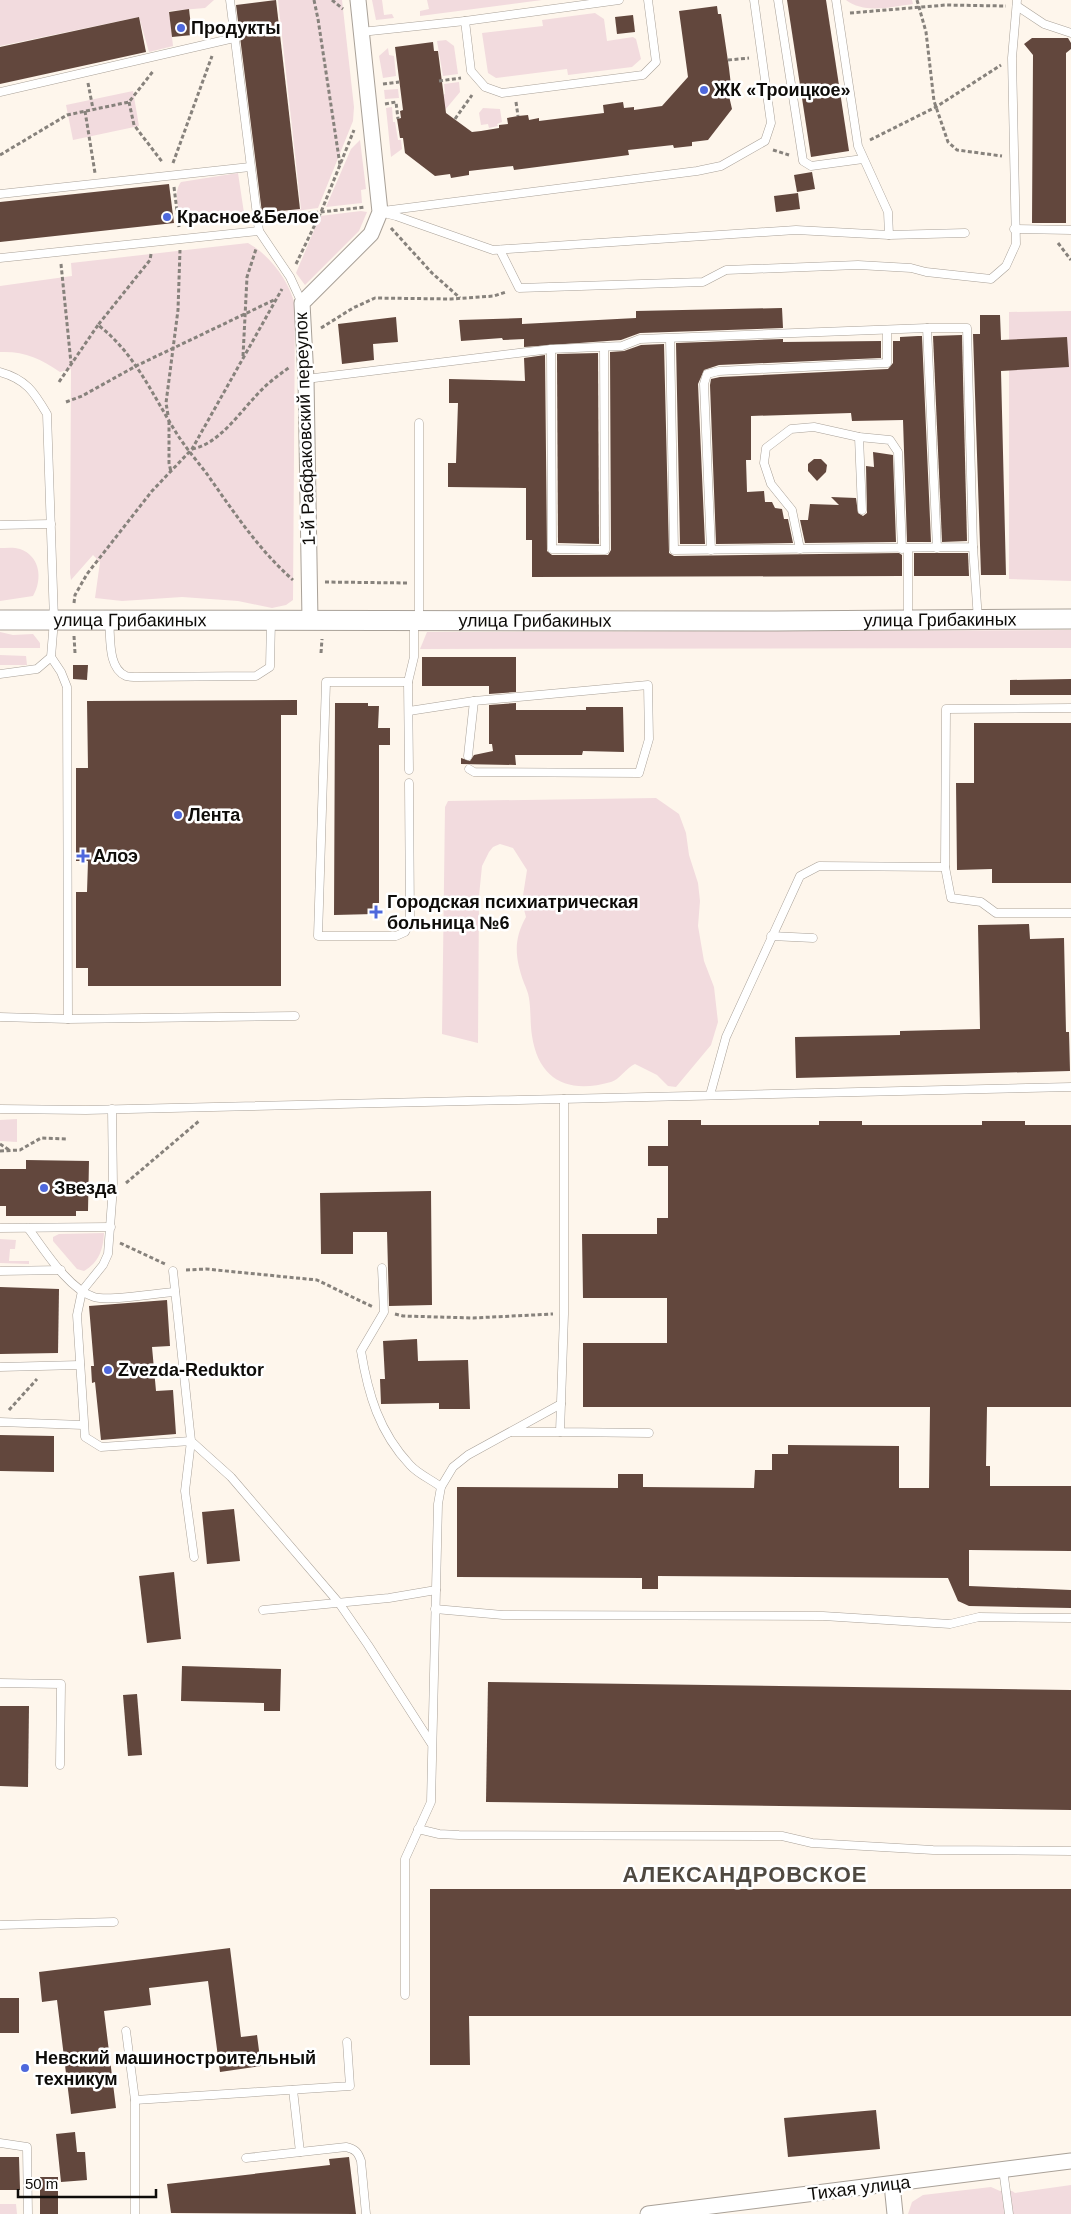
<svg xmlns="http://www.w3.org/2000/svg" width="1071" height="2214" viewBox="0 0 1071 2214" font-family="Arial,sans-serif">
  <style>
    .green { fill: #f2dbde }
    .building { fill: #62473d }
    .lines { fill: none; stroke-linecap: round; stroke-linejoin: round }
    .service-casing { stroke: #a9a198; stroke-width: 9 }
    .minor-casing { stroke: #a9a198; stroke-width: 17 }
    .tertiary-casing { stroke: #a9a198; stroke-width: 21 }
    .path { stroke: #87827c; stroke-width: 3; stroke-dasharray: 4 2.5; stroke-linecap: butt }
    .service { stroke: #fff; stroke-width: 8 }
    .minor { stroke: #fff; stroke-width: 15 }
    .tertiary { stroke: #fff; stroke-width: 19 }
    .poi-dot { fill: #4e68dc; stroke: #fff; stroke-width: 2 }
    .labels { text-anchor: middle; stroke-width: 5; stroke-linejoin: round; paint-order: stroke }
    .poi-label { font-size: 18px; font-weight: bold; fill: #0e0c09; stroke: #fff; text-anchor: start }
    .street-label { font-size: 18px; fill: #0e0c09; stroke: #fff }
    .district-label { font-size: 22px; font-weight: bold; letter-spacing: 1px; fill: #4f4941; stroke: #fff }
  </style>
  <rect width="100%" height="100%" fill="#fef6ec"/>
  <!-- green -->
  <g class="green">
    <polygon points="0,0 214,0 205,8 169,11 173,46 149,52 139,17 0,46"/>
    <polygon points="278,0 342,0 354,107 353,121 318,208 266,215 301,209"/>
    <polygon points="372,0 382,0 384,15 392,14 394,18 376,20"/>
    <polygon points="427,0 542,0 420,16 420,11 429,9"/>
    <path d="M846,0H912L913,4C891,7 864,14 846,0Z"/>
    <polygon points="595,13 604,19 607,41 633,37 636,39 641,59 632,67 568,75 567,69 496,78 488,73 482,33 543,26 542,20"/>
    <polygon points="446,40 454,46 458,74 443,76 437,41"/>
    <polygon points="388,48 389,55 394,56 396,76 383,78 379,56"/>
    <polygon points="459,82 460,92 445,110 442,95 445,94 444,84"/>
    <polygon points="398,89 399,98 385,99 384,90"/>
    <polygon points="133,91 139,126 73,140 66,105"/>
    <polygon points="392,107 393,122 395,122 398,140 401,140 402,149 391,157 386,108"/>
    <polygon points="483,108 500,109 502,122 497,124 498,126 489,128 488,124 481,125 479,113"/>
    <polygon points="360,140 366,189 361,190 362,203 326,207 351,149"/>
    <path d="M238,173L244,213L180,220C179,208 173,192 181,182Z"/>
    <polygon points="361,211 367,212 359,231 305,285 296,273 320,216"/>
    <path d="M248,243C270,255 290,282 295,306L293,600L286,605L272,608L238,601L182,597L122,601L95,598L100,562L93,555L71,580L70,573L71,369L60,372C40,358 24,351 0,352V286L72,276L71,263Z"/>
    <polygon points="1071,311 1071,581 1009,579 1009,312"/>
    <path d="M0,548C6,548 14,547 20,549C40,556 43,579 33,596L0,601Z"/>
    <polygon points="1071,630 1071,648 420,649 427,632"/>
    <polygon points="0,632 13,635 33,634 40,643 40,648 0,648"/>
    <polygon points="0,655 26,656 27,665 0,665"/>
    <path d="M656,798L679,814L686,833L689,855L698,883L700,901L698,926L704,961L714,987L718,1022L711,1045L676,1087L668,1086L657,1075L635,1064C626,1068 619,1080 611,1082C569,1094 539,1081 532,1036C530,1023 531,1010 529,998C528,992 526,988 524,983C515,958 513,940 526,917L522,902L527,870L513,848L500,844L493,847L489,852L482,866L479,896L478,1043L442,1034L445,807L448,801Z"/>
    <polygon points="17,1119 17,1142 0,1141 0,1120"/>
    <path d="M104,1233C103,1250 99,1262 84,1271L77,1269L53,1241V1237L59,1234Z"/>
    <polygon points="0,1239 16,1240 15,1249 10,1249 9,1261 29,1261 29,1264 0,1263"/>
    <polygon points="1071,2185 1071,2214 908,2214 912,2202 923,2195 991,2187 1000,2191 1012,2191 1015,2193"/>
    <polygon points="0,2204 16,2204 17,2214 0,2214"/>
  </g>
  <!-- building -->
  <g class="building">
    <polygon points="276,0 300,209 262,213 236,5"/>
    <polygon points="787,0 826,0 849,151 811,157"/>
    <polygon points="717,6 718,14 721,14 729,68 732,94 729,96 732,109 708,140 692,142 692,146 674,148 673,145 628,150 629,155 514,170 513,166 469,171 469,175 451,178 450,174 435,176 405,153 403,138 400,138 397,119 401,118 400,111 403,110 395,47 433,42 434,51 438,51 446,113 472,132 481,131 499,128 499,125 508,124 507,118 518,116 528,115 529,120 539,118 539,121 571,117 604,113 603,105 623,102 624,108 634,107 634,110 662,106 688,77 679,11"/>
    <polygon points="189,9 192,35 172,37 169,12"/>
    <polygon points="633,15 635,32 617,34 615,17"/>
    <polygon points="139,17 146,52 0,84 0,47"/>
    <polygon points="1032,38 1068,38 1071,43 1071,49 1066,53 1066,223 1032,223 1033,55 1024,44"/>
    <polygon points="812,172 815,189 797,192 794,175"/>
    <polygon points="169,184 174,223 0,242 0,202"/>
    <polygon points="798,193 800,209 776,212 774,196"/>
    <polygon points="782,308 783,328 640,333 621,340 524,347 524,339 503,340 502,338 461,341 459,320 522,318 522,324 636,318 636,311"/>
    <polygon points="980,315 1000,315 1001,340 1067,337 1069,367 1001,371 1006,575 981,575 973,334 980,334"/>
    <polygon points="396,317 398,342 373,344 374,360 342,364 338,324"/>
    <polygon points="962,335 967,541 942,542 933,336"/>
    <polygon points="918,336 922,336 931,542 907,542 903,420 852,421 851,413 751,416 751,460 746,460 747,492 764,491 765,502 772,502 775,508 782,509 784,519 788,519 793,543 716,544 710,385 711,379 720,377 888,369 893,363 893,341 900,341 900,337"/>
    <polygon points="783,339 783,342 881,341 881,358 719,365 704,370 698,384 705,544 680,544 676,343"/>
    <polygon points="664,344 669,553 674,556 899,553 902,555 902,576 532,577 532,540 526,540 526,488 448,487 448,463 456,463 458,403 449,403 449,379 525,381 524,358 545,355 547,551 552,555 608,555 611,550 610,352 624,351 641,345"/>
    <polygon points="598,353 599,544 558,543 557,354"/>
    <polygon points="873,452 893,455 896,542 805,543 800,520 808,520 810,504 839,505 831,497 856,498 858,513 863,516 867,513 866,466 874,467"/>
    <polygon points="814,459 821,459 827,465 826,472 817,481 808,471 808,464"/>
    <polygon points="914,553 968,553 969,576 914,576"/>
    <polygon points="422,657 516,657 516,692 489,694 489,686 422,686"/>
    <polygon points="73,665 88,665 87,680 73,679"/>
    <polygon points="1071,679 1071,695 1010,695 1010,680"/>
    <polygon points="297,700 297,715 281,715 281,986 88,986 88,968 76,968 76,892 87,892 88,861 76,861 76,768 88,768 87,701"/>
    <polygon points="335,703 368,703 368,706 379,706 378,728 390,728 390,745 379,745 379,903 373,903 374,914 334,915"/>
    <polygon points="516,703 516,710 586,710 586,707 623,707 624,752 583,751 582,755 515,755 516,765 461,764 461,758 470,761 474,755 493,751 492,744 489,744 489,705"/>
    <polygon points="974,723 1071,723 1071,883 992,883 992,869 957,870 956,783 974,783"/>
    <polygon points="1029,924 1030,939 1064,938 1066,1032 1069,1032 1070,1071 796,1078 795,1037 900,1035 900,1031 980,1029 978,925"/>
    <polygon points="668,1120 701,1120 701,1125 819,1125 819,1121 862,1121 862,1125 982,1125 982,1121 1025,1121 1025,1125 1071,1125 1071,1407 987,1407 986,1466 990,1466 990,1486 1071,1486 1071,1551 969,1550 969,1586 1071,1590 1071,1608 969,1606 958,1601 948,1578 658,1576 658,1589 642,1589 642,1578 457,1577 457,1487 618,1488 618,1474 643,1474 643,1487 754,1488 755,1470 772,1470 772,1454 788,1454 788,1445 899,1446 899,1488 929,1488 930,1407 583,1407 583,1343 667,1343 667,1298 583,1298 582,1234 657,1234 657,1218 668,1218 668,1166 648,1166 648,1146 668,1146"/>
    <polygon points="26,1160 89,1161 88,1211 76,1211 76,1216 6,1216 6,1206 0,1206 0,1169 26,1169"/>
    <polygon points="431,1191 432,1305 389,1306 387,1232 353,1232 353,1254 321,1254 320,1193"/>
    <polygon points="0,1287 59,1289 58,1353 0,1354"/>
    <polygon points="167,1300 170,1346 152,1347 156,1391 173,1390 176,1434 101,1440 95,1382 92,1383 91,1366 94,1366 89,1306"/>
    <polygon points="417,1339 418,1361 468,1360 470,1409 439,1409 439,1403 381,1404 380,1379 385,1379 383,1341"/>
    <polygon points="0,1435 54,1436 54,1472 0,1471"/>
    <polygon points="234,1509 240,1561 207,1564 202,1512"/>
    <polygon points="174,1572 181,1639 147,1643 139,1576"/>
    <polygon points="182,1666 281,1669 280,1711 264,1711 264,1703 181,1701"/>
    <polygon points="488,1682 1071,1690 1071,1810 486,1802"/>
    <polygon points="137,1694 142,1755 128,1756 123,1695"/>
    <polygon points="0,1706 29,1706 28,1787 0,1786"/>
    <polygon points="430,1889 1071,1889 1071,2016 469,2016 470,2065 430,2065"/>
    <polygon points="230,1948 241,2037 257,2035 261,2066 220,2072 208,1981 149,1988 151,2005 104,2011 116,2108 71,2114 57,2000 42,2002 39,1972"/>
    <rect x="0" y="1998" width="19" height="35"/>
    <polygon points="876,2110 880,2149 788,2157 784,2118"/>
    <polygon points="75,2132 77,2152 85,2152 87,2180 61,2182 56,2134"/>
    <polygon points="0,2157 19,2157 20,2190 0,2190"/>
    <polygon points="349,2157 356,2214 171,2213 167,2184 330,2165 329,2159"/>
    <rect x="40" y="2177" width="18" height="37"/>
  </g>
  <g class="lines">
    <!-- service casing -->
    <g class="service-casing">
      <g id="service">
        <polyline points="230,0 259,231 290,277 302,303"/>
        <polyline points="778,0 803,161 811,166 863,159"/>
        <polyline points="836,0 858,146 888,212 889,235"/>
        <polyline points="1017,6 1044,24 1071,33"/>
        <polyline points="465,21 619,0"/>
        <polyline points="361,32 465,21 471,71 485,87 502,93 643,75 656,62 648,0"/>
        <polyline points="0,92 234,38"/>
        <polyline points="0,194 250,167"/>
        <polyline points="383,211 697,171 721,166 765,141 771,123 754,0"/>
        <polyline points="380,212 396,216 493,250 796,230 889,235 965,233"/>
        <polyline points="1014,229 1071,230"/>
        <polyline points="500,250 519,288 703,282 726,270 858,265 911,268 926,272 991,279 1006,266 1016,244 1012,58 1017,0"/>
        <polyline points="0,258 259,231"/>
        <polyline points="927,328 937,548"/>
        <polyline points="551,349 552,549 605,550 604,347"/>
        <path d="M0,372C26,379 34,392 47,414L54,620L51,657L61,672L67,687L68,1019"/>
        <polyline points="306,379 551,349 622,346 640,339 927,328 967,328 973,547 674,550 670,338"/>
        <polyline points="419,423 419,620"/>
        <polyline points="859,437 862,510"/>
        <polyline points="0,525 51,524"/>
        <polyline points="973,547 978,620"/>
        <polyline points="800,549 792,510 771,484 764,463 766,448 791,429 814,427 859,437 890,440 898,452 902,549"/>
        <polyline points="908,549 908,619"/>
        <polyline points="711,550 704,384 707,374 719,371 887,363 887,330"/>
        <path d="M109,620C111,636 107,668 126,676C129,677 134,677 138,677L256,676L270,667L271,620"/>
        <polyline points="0,674 37,669 51,657"/>
        <polyline points="408,682 326,682 318,936 396,936 405,932 410,922 409,783"/>
        <polyline points="1071,708 946,709 945,867 951,898 981,902 996,913 1071,913"/>
        <polyline points="409,711 474,701 648,685 649,739 639,773 474,772 469,769"/>
        <polyline points="468,756 474,701"/>
        <polyline points="409,770 408,682 414,657 414,620"/>
        <polyline points="771,936 813,938"/>
        <polyline points="0,1017 68,1019 295,1016"/>
        <polyline points="710,1095 726,1037 800,876 819,866 945,867"/>
        <polyline points="564,1099 564,1314 560,1432 649,1433"/>
        <polyline points="0,1109 86,1110 1071,1087"/>
        <polyline points="112,1109 113,1187 108,1254 103,1265 82,1291 77,1315 85,1437 101,1447 191,1441 185,1491 194,1557"/>
        <polyline points="0,1228 111,1227"/>
        <path d="M28,1228C44,1249 68,1289 94,1297C110,1302 156,1293 175,1292"/>
        <path d="M382,1268L384,1312L361,1351C368,1394 379,1432 410,1465C418,1474 432,1480 441,1487"/>
        <polyline points="0,1271 61,1270"/>
        <polyline points="173,1271 191,1441 231,1477 339,1603 368,1645 431,1743"/>
        <polyline points="0,1367 80,1365"/>
        <polyline points="0,1422 83,1425"/>
        <polyline points="512,1432 560,1432"/>
        <polyline points="435,1609 503,1615 823,1616 950,1624 979,1617 1071,1618"/>
        <polyline points="263,1610 389,1598 436,1590"/>
        <polyline points="0,1683 61,1684 60,1765"/>
        <polyline points="418,1829 439,1834 459,1835 782,1836 812,1843 933,1850 1071,1851"/>
        <polyline points="0,1925 114,1922"/>
        <polyline points="405,1995 405,1859 431,1802 438,1504 441,1487 453,1467 468,1455 561,1404"/>
        <polyline points="126,2031 135,2100 135,2214"/>
        <polyline points="293,2090 300,2152"/>
        <polyline points="135,2100 350,2086 347,2042"/>
        <polyline points="0,2143 27,2147 28,2214"/>
        <path d="M246,2158L346,2147C355,2149 358,2152 361,2161L366,2214"/>
        <polyline points="1003,2169 1009,2214"/>
      </g>
    </g>
    <!-- minor casing -->
    <g class="minor-casing">
      <g id="minor">
        <polyline points="310,620 306,379 302,303 371,234 380,212 358,0"/>
        <polyline points="892,2184 895,2214"/>
        <polyline points="648,2214 1071,2161"/>
      </g>
    </g>
    <!-- tertiary casing -->
    <g class="tertiary-casing">
      <g id="tertiary">
        <path id="s1" d="M0,620L776,621L1071,619"/>
      </g>
    </g>
    <!-- path -->
    <g class="path">
      <polyline points="314,0 318,19 340,165"/>
      <polyline points="332,0 343,9"/>
      <polyline points="917,0 926,32 934,101 948,142 957,150 1002,156"/>
      <polyline points="850,13 946,5 1006,6"/>
      <polyline points="728,60 749,58"/>
      <polyline points="439,81 461,78"/>
      <polyline points="88,83 93,109"/>
      <polyline points="383,84 399,82"/>
      <polyline points="129,102 134,125 163,163"/>
      <polyline points="516,102 518,116"/>
      <polyline points="385,104 396,102 398,119"/>
      <polyline points="85,111 95,173"/>
      <polyline points="455,119 472,95"/>
      <polyline points="870,140 936,107 1001,65"/>
      <polyline points="773,150 789,155"/>
      <polyline points="0,155 67,115 129,102 154,70"/>
      <polyline points="173,163 212,56"/>
      <polyline points="174,187 179,227"/>
      <polyline points="269,218 365,207"/>
      <polyline points="391,228 432,273 460,298"/>
      <polyline points="1058,243 1071,260"/>
      <path d="M151,254L150,260L98,325C135,353 153,396 177,434C186,448 197,461 207,474C233,511 258,549 293,580"/>
      <polyline points="61,264 71,363"/>
      <polyline points="296,264 321,212 354,130"/>
      <polyline points="321,328 353,308 375,298 451,299 494,296 506,292"/>
      <polyline points="243,356 247,277 256,249"/>
      <polyline points="59,382 98,325"/>
      <polyline points="66,402 82,396 136,366 276,299"/>
      <polyline points="168,415 166,403 178,310 180,250"/>
      <polyline points="169,421 169,463 171,472"/>
      <path d="M192,449C217,445 238,415 254,398C264,386 277,376 290,367"/>
      <polyline points="325,582 407,583"/>
      <polyline points="74,603 75,595 87,574 152,491 192,449 282,289"/>
      <polyline points="74,636 75,653"/>
      <polyline points="321,653 322,639"/>
      <polyline points="0,1144 9,1150"/>
      <polyline points="0,1151 20,1150 41,1138 68,1139"/>
      <polyline points="126,1183 199,1121"/>
      <polyline points="120,1243 165,1264"/>
      <polyline points="186,1270 206,1269 317,1280 373,1307"/>
      <polyline points="395,1314 403,1316 473,1318 553,1314"/>
      <polyline points="9,1410 37,1379"/>
    </g>
    <!-- service -->
    <use href="#service" class="service"/>
    <!-- minor -->
    <use href="#minor" class="minor"/>
    <!-- tertiary -->
    <use href="#tertiary" class="tertiary"/>
  </g>
  <!-- markers -->
  <g class="poi-dot">
    <circle cx="181" cy="28" r="5"/>
    <circle cx="704" cy="90" r="5"/>
    <circle cx="167" cy="217" r="5"/>
    <circle cx="178" cy="815" r="5"/>
    <path d="M80.5 848.5h5v5h5v5h-5v5h-5v-5h-5v-5h5z"/>
    <path d="M373.5 904.5h5v5h5v5h-5v5h-5v-5h-5v-5h5z"/>
    <circle cx="44" cy="1188" r="5"/>
    <circle cx="108" cy="1370" r="5"/>
    <circle cx="25" cy="2068" r="5"/>
  </g>
  <g class="labels">
    <!-- poi labels -->
    <g class="poi-label">
      <text x="191" y="34">Продукты</text>
      <text x="714" y="96">ЖК «Троицкое»</text>
      <text x="177" y="223">Красное&amp;Белое</text>
      <text x="188" y="821">Лента</text>
      <text x="93" y="862">Алоэ</text>
      <text x="387" y="908">Городская психиатрическая<tspan x="387" dy="21">больница №6</tspan></text>
      <text x="54" y="1194">Звезда</text>
      <text x="118" y="1376">Zvezda-Reduktor</text>
      <text x="35" y="2064">Невский машиностроительный<tspan x="35" dy="21">техникум</tspan></text>
    </g>
    <!-- street labels -->
    <g class="street-label">
      <text transform="translate(305 429) rotate(-92)" y="6">1-й Рабфаковский переулок</text>
      <text dy="6" stroke="none"><textPath href="#s1" startOffset="130">улица Грибакиных</textPath></text>
      <text dy="6" stroke="none"><textPath href="#s1" startOffset="535">улица Грибакиных</textPath></text>
      <text dy="6" stroke="none"><textPath href="#s1" startOffset="940">улица Грибакиных</textPath></text>
      <text transform="translate(859 2188) rotate(-7)" y="6">Тихая улица</text>
    </g>
    <!-- district labels -->
    <g class="district-label">
      <text x="745" y="1882">АЛЕКСАНДРОВСКОЕ</text>
    </g>
  </g>
  <!-- scale -->
  <path d="M18 2189v8h138v-8" fill="none" stroke="#0e0c09" stroke-width="2.5"/>
  <text x="25" y="2189" font-size="15" fill="#0e0c09" stroke="#ffffff" stroke-width="4" paint-order="stroke">50 m</text>
</svg>
